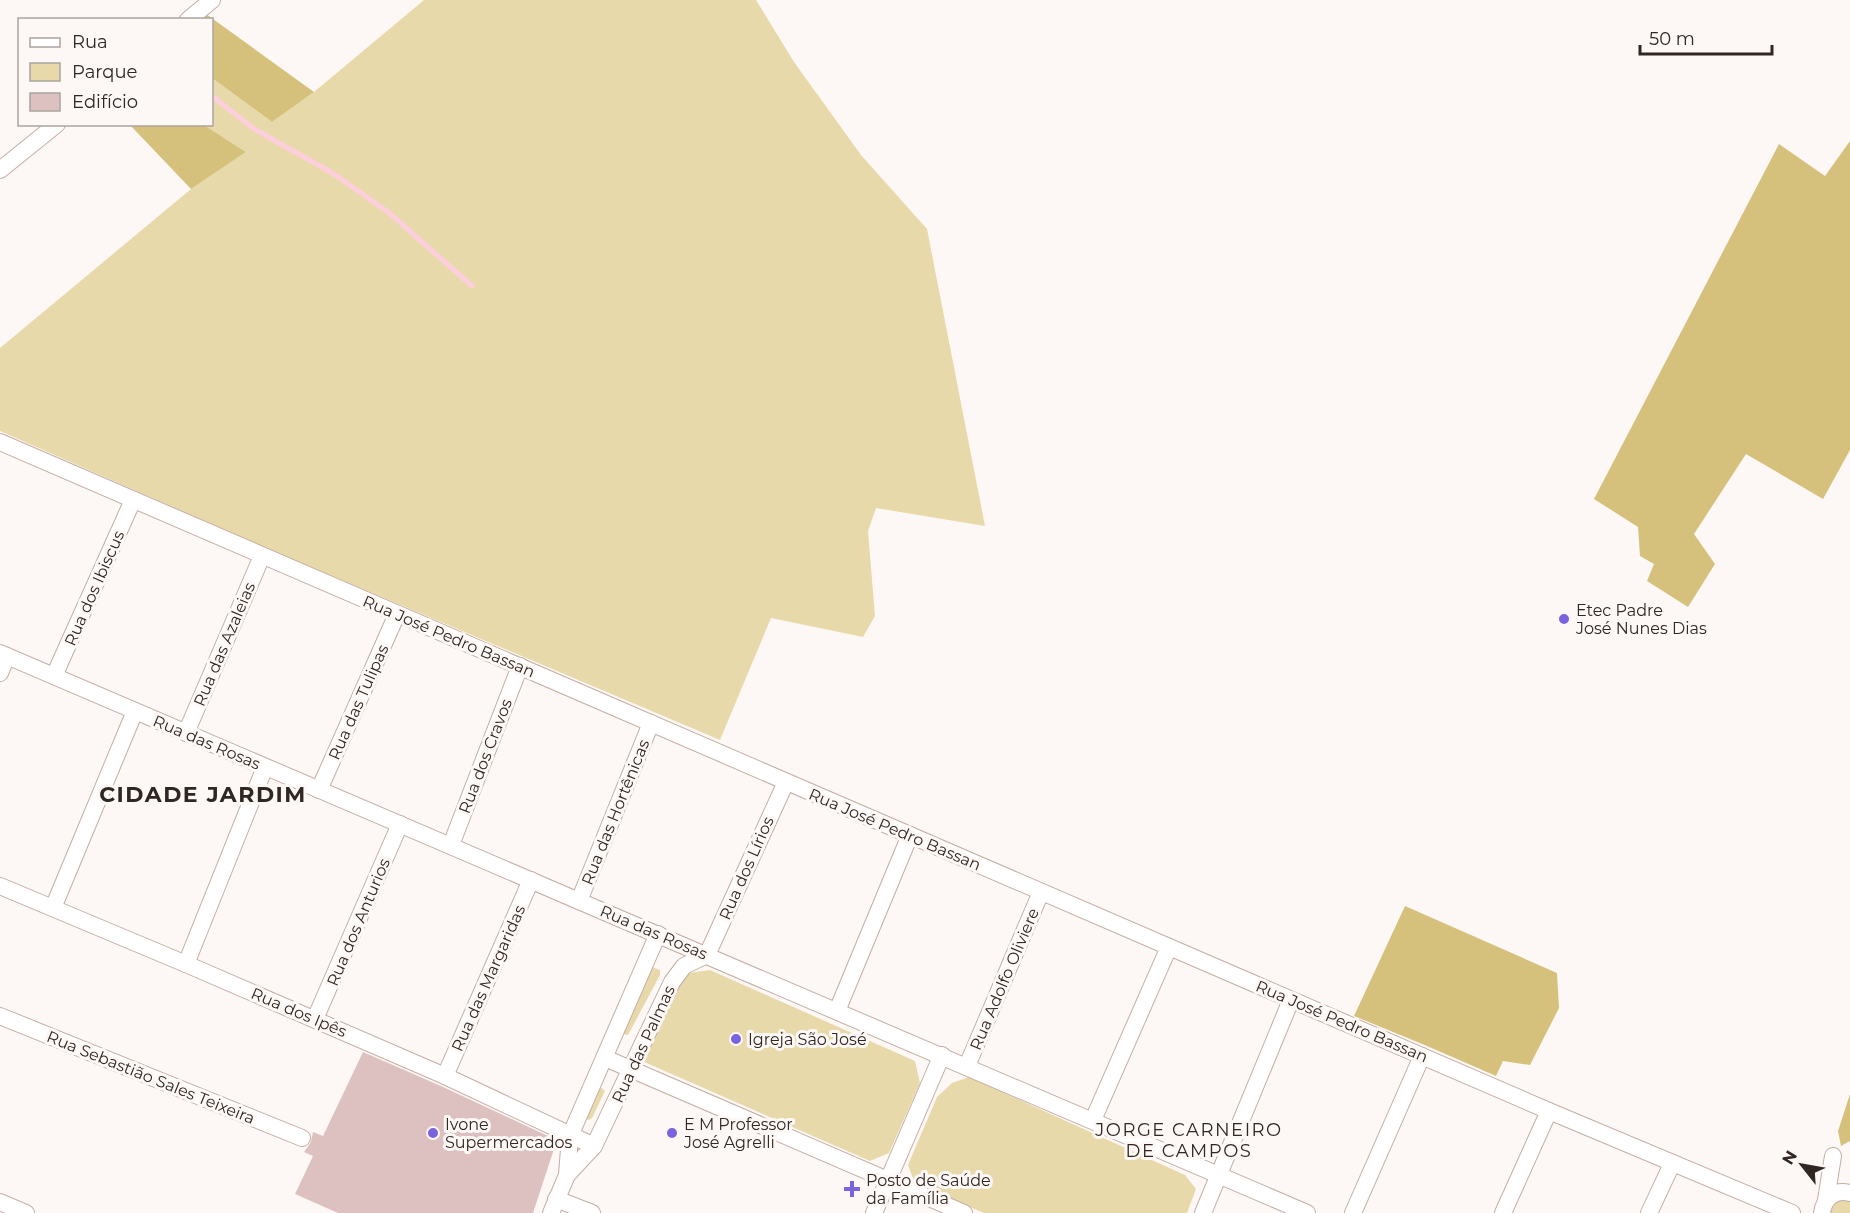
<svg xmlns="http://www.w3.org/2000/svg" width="1850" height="1213" viewBox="0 0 1850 1213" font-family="Montserrat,sans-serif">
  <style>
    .green { fill: #e8d9aa }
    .forest { fill: #d6c17c }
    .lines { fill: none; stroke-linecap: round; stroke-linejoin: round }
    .stream { stroke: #fdcfdc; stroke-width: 5 }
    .building { fill: #ddc1c0 }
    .street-casing { stroke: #c5ada2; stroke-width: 18 }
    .street { stroke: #fff; stroke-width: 16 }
    .poi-dot { fill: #7a63de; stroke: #fdf8f6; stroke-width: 2 }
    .labels { text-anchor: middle; stroke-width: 6; stroke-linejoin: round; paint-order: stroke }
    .street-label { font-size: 16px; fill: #302622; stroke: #fdf8f6 }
    .poi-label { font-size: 16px; fill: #302622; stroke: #fdf8f6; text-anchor: start }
    .neighbourhood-label { font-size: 18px; letter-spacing: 1.5px; fill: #302622; stroke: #fdf8f6 }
    .district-label { font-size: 22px; font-weight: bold; letter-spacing: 1.5px; fill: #302622; stroke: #fdf8f6 }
  </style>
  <rect width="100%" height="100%" fill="#fdf8f6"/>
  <!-- green -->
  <g class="green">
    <polygon points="424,0 756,0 794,62 861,155 927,229 985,526 876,508 868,531 875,616 863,637 771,618 720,740 266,548 0,431 0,348 191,189 246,152 204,125 212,124 212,78 272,122 314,92"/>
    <polygon points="652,967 660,970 660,975 628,1035 623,1034"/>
    <polygon points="710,970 915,1061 920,1083 889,1153 870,1161 642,1061 667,988 689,973"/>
    <polygon points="969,1077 1185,1175 1196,1189 1187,1213 984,1213 915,1184 908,1165 937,1097 952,1083"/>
    <polygon points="599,1086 605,1091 592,1118 589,1120 584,1118"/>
    <polygon points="1835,1200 1850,1200 1850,1213 1828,1213"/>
  </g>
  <!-- forest -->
  <g class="forest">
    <polygon points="206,14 314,92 272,122 212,78 212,20 200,20"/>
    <polygon points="130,125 204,125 246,152 191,189"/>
    <polygon points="1850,141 1850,450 1823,499 1746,454 1694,534 1715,564 1688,607 1647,581 1654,564 1640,556 1638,527 1594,499 1779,144 1825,176"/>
    <polygon points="1405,906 1557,973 1559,1008 1530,1065 1503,1061 1496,1076 1427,1046 1354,1016"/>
    <polygon points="1850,1094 1850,1141 1841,1146 1838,1131"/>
  </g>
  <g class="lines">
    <!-- stream -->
    <polyline class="stream" points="212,96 254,129 334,174 388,212 472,286"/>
  </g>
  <!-- building -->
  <polygon class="building" points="363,1052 441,1086 548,1136 554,1149 533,1213 338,1213 295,1194 313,1156 304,1152 311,1142 313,1132 323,1136"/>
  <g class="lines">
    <!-- street casing -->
    <g class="street-casing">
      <g id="street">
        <polyline points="188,20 212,0"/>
        <polyline points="0,170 57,124"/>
        <polyline points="0,442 1549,1111 1792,1213"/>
        <polyline points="0,653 1307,1213"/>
        <polyline points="0,673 7,656"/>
        <polyline points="54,676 133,500"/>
        <polyline points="186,733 262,556"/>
        <polyline points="319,790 397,614"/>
        <polyline points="451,845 520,666"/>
        <polyline points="0,886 186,964 445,1076 594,1146"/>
        <polyline points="579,901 651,723"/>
        <polyline points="53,908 135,711"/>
        <polyline points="186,964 265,767"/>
        <polyline points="837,1011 910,835"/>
        <polyline points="0,1016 302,1138"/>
        <polyline points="315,1019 400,824"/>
        <polyline points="605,1058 964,1213"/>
        <polyline points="967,1066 1041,892"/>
        <polyline points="445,1076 531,880"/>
        <polyline points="1093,1120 1169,947"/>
        <polyline points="567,1175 594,1146 672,982 684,966 707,955 786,782"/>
        <polyline points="556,1199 592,1213"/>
        <polyline points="1826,1200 1833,1156"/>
        <polyline points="0,1202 26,1213"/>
        <polyline points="551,1213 567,1175 570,1136 658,934"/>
        <polyline points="874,1213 942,1055"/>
        <polyline points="1203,1213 1291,1000"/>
        <polyline points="1353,1213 1422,1056"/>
        <polyline points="1503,1213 1549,1111"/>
        <polyline points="1649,1213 1672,1164"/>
        <path d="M1822,1213C1824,1198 1835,1189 1850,1193"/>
      </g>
    </g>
    <!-- street -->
    <use href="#street" class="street"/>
  </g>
  <!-- markers -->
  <g class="poi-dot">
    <circle cx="1564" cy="619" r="6"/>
    <circle cx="736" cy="1039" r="6"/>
    <circle cx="433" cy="1133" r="6"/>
    <circle cx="672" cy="1133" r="6"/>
    <path d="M849 1180h6v6h6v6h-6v6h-6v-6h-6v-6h6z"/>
  </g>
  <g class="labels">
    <!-- street labels -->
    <g class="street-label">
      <text transform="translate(94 588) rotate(-66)" y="6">Rua dos Ibiscus</text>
      <text transform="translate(449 636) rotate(23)" y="6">Rua José Pedro Bassan</text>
      <text transform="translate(224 644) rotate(-67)" y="6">Rua das Azaleias</text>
      <text transform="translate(358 702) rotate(-66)" y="6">Rua das Tulipas</text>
      <text transform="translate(207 742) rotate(23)" y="6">Rua das Rosas</text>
      <text transform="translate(485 756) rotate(-69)" y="6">Rua dos Cravos</text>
      <text transform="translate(615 812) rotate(-68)" y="6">Rua das Hortênicas</text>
      <text transform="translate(895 829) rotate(23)" y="6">Rua José Pedro Bassan</text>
      <text transform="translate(746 868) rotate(-66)" y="6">Rua dos Lírios</text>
      <text transform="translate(358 922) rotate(-67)" y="6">Rua dos Anturios</text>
      <text transform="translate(654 932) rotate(23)" y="6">Rua das Rosas</text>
      <text transform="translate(488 978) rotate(-66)" y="6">Rua das Margaridas</text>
      <text transform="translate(1004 979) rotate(-67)" y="6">Rua Adolfo Oliviere</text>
      <text transform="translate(299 1012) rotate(23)" y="6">Rua dos Ipês</text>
      <text transform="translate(1342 1021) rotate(23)" y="6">Rua José Pedro Bassan</text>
      <text transform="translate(643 1044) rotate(-65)" y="6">Rua das Palmas</text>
      <text transform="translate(151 1077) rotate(22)" y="6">Rua Sebastião Sales Teixeira</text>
    </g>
    <!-- poi labels -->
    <g class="poi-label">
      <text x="1576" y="616">Etec Padre<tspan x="1576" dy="18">José Nunes Dias</tspan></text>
      <text x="748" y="1045">Igreja São José</text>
      <text x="445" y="1130">Ivone<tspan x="445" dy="18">Supermercados</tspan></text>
      <text x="684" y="1130">E M Professor<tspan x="684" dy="18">José Agrelli</tspan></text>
      <text x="866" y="1186">Posto de Saúde<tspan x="866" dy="18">da Família</tspan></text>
    </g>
    <!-- neighbourhood labels -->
    <g class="neighbourhood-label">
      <text x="1189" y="1136">JORGE CARNEIRO<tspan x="1189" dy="21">DE CAMPOS</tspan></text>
    </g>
    <!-- district labels -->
    <g class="district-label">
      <text x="203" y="802">CIDADE JARDIM</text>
    </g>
  </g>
  <!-- legend -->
  <rect x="18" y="18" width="195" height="108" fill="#fdf8f6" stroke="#aba4a1" stroke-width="1.5"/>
  <rect x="30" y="38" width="30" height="9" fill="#ffffff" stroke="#aba4a1" stroke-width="1.5"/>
  <text x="72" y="48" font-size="18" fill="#302622">Rua</text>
  <rect x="30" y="63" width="30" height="18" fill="#e8d9aa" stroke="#aba4a1" stroke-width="1.5"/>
  <text x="72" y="78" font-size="18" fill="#302622">Parque</text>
  <rect x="30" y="93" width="30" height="18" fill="#ddc1c0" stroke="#aba4a1" stroke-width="1.5"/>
  <text x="72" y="108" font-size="18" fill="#302622">Edifício</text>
  <!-- north arrow -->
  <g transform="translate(1802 1165) rotate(301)" stroke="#fdf8f6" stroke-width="4.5" paint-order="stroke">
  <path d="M0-4.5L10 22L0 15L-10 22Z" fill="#302622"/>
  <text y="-9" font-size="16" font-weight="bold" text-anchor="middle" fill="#302622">N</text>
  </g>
  <!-- scale -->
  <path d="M1640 45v9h132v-9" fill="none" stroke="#302622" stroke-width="3"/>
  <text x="1649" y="45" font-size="18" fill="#302622" stroke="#fdf8f6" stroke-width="4.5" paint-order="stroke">50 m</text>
</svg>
